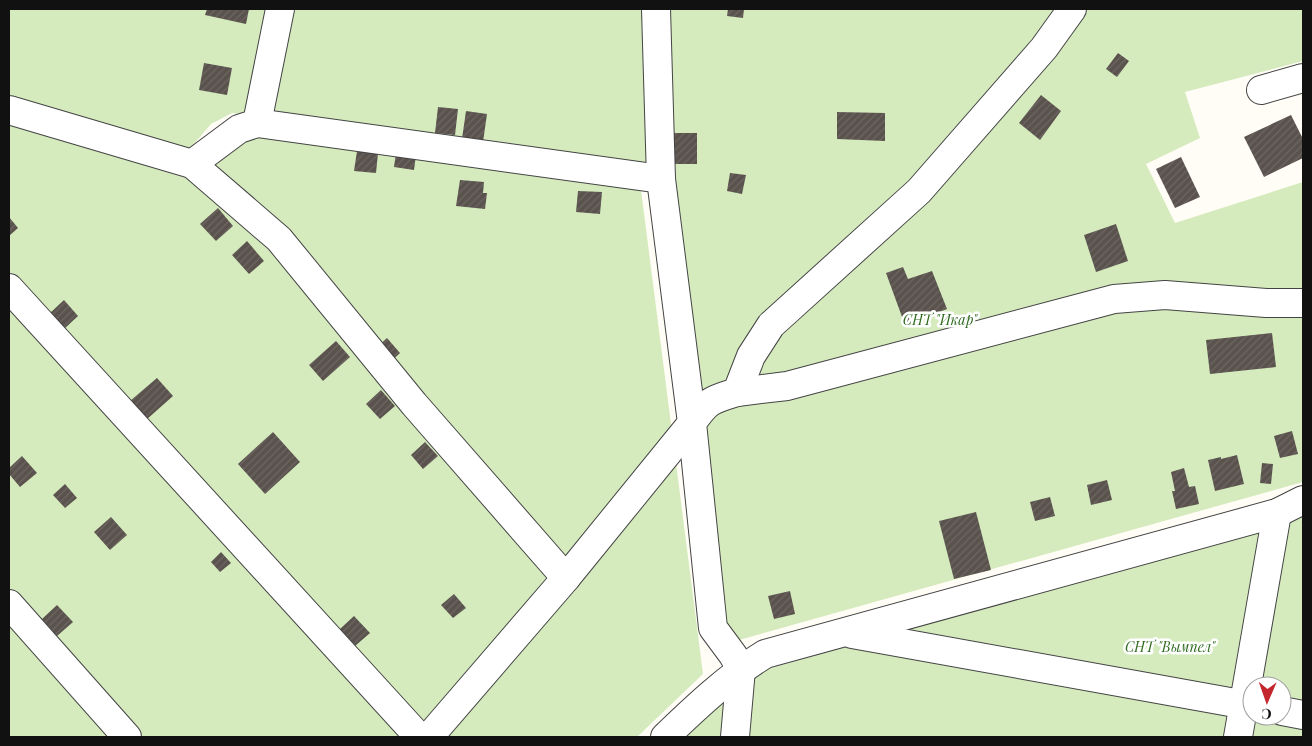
<svg xmlns="http://www.w3.org/2000/svg" width="1312" height="746" viewBox="0 0 1312 746" font-family="'Playfair Display',serif">
  <style>
    .garden { fill: #d5ebbd; fill-rule: evenodd }
    .building { fill: url(#building-hatch) }
    .lines { fill: none; stroke-linecap: round; stroke-linejoin: round }
    .minor-casing { stroke: #444; stroke-width: 30 }
    .minor { stroke: #fff; stroke-width: 28 }
    .labels { text-anchor: middle; stroke-width: 5; stroke-linejoin: round; paint-order: stroke }
    .park-label { font-size: 14px; font-style: italic; fill: #2f6b1f; stroke: #fff }
  </style>
  <defs>
    <pattern id="building-hatch" width="6" height="6" patternUnits="userSpaceOnUse" patternTransform="scale(1.25)"><rect width="6" height="6" fill="#5a524d"/><path d="M-1 1l2-2M0 6l6-6M5 7l2-2" fill="none" stroke="#6d6662"/></pattern>
  </defs>
  <rect width="100%" height="100%" fill="#fffdf5"/>
  <!-- garden -->
  <g class="garden">
    <polygon points="9,9 1303,9 1303,61 1185,92 1200,138 1146,164 1175,223 1303,182 1303,482 739,640 724,635 665,172 633,165 232,113 211,124 187,152 9,99"/>
    <polygon points="9,123 189,179 214,151 244,132 640,182 703,674 637,737 9,737"/>
    <path d="M1303,511V737H677L754,673L1272,524ZM1252,686H1282V716H1252Z"/>
  </g>
  <!-- building -->
  <g class="building">
    <polygon points="207,9 249,9 246,24 205,15"/>
    <polygon points="728,9 744,9 743,18 727,16"/>
    <polygon points="1118,53 1129,61 1117,77 1106,69"/>
    <polygon points="204,63 232,68 227,95 199,90"/>
    <polygon points="1041,95 1061,111 1040,140 1019,123"/>
    <polygon points="438,107 458,109 455,135 435,133"/>
    <polygon points="466,111 487,114 483,142 462,139"/>
    <polygon points="837,112 885,113 885,141 837,139"/>
    <polygon points="1291,115 1303,139 1303,158 1264,177 1244,137"/>
    <rect x="672" y="133" width="25" height="31"/>
    <polygon points="357,151 378,153 376,173 354,171"/>
    <polygon points="396,153 416,155 414,170 394,167"/>
    <polygon points="1181,157 1200,197 1175,208 1156,169"/>
    <polygon points="730,173 746,175 742,194 727,191"/>
    <polygon points="460,180 484,182 483,193 487,193 485,209 456,206"/>
    <polygon points="578,191 602,192 600,214 576,212"/>
    <polygon points="218,208 233,226 216,241 200,224"/>
    <polygon points="9,217 18,228 9,236"/>
    <polygon points="1116,224 1128,261 1096,272 1084,235"/>
    <polygon points="247,241 264,261 249,274 232,255"/>
    <polygon points="903,267 908,279 932,271 947,309 905,325 886,273"/>
    <polygon points="64,300 78,316 63,330 49,314"/>
    <polygon points="1272,333 1276,367 1210,374 1206,340"/>
    <polygon points="387,338 400,353 386,366 373,351"/>
    <polygon points="336,341 350,357 323,381 309,365"/>
    <polygon points="157,378 173,396 146,420 130,401"/>
    <polygon points="381,390 395,406 380,419 366,404"/>
    <polygon points="1292,431 1298,454 1280,458 1274,436"/>
    <polygon points="273,432 300,462 265,494 238,464"/>
    <polygon points="425,442 438,456 423,469 411,455"/>
    <polygon points="1237,455 1244,484 1215,491 1208,460 1221,457 1221,459"/>
    <polygon points="22,456 37,473 20,487 9,474 9,468"/>
    <polygon points="1262,463 1273,464 1271,484 1260,483"/>
    <polygon points="1184,468 1189,487 1195,486 1199,504 1176,509 1172,491 1175,491 1171,472"/>
    <polygon points="1107,480 1112,500 1091,505 1087,485"/>
    <polygon points="65,484 77,498 65,508 53,495"/>
    <polygon points="1050,497 1055,516 1035,521 1030,502"/>
    <polygon points="976,512 991,570 954,579 939,521"/>
    <polygon points="111,517 127,535 110,550 94,532"/>
    <polygon points="221,552 231,563 220,572 211,562"/>
    <polygon points="790,591 795,614 774,619 768,596"/>
    <polygon points="454,594 466,608 453,618 441,605"/>
    <polygon points="57,605 73,622 57,636 42,619"/>
    <polygon points="354,616 370,633 355,646 340,629"/>
  </g>
  <g class="lines">
    <!-- minor casing -->
    <g class="minor-casing">
      <g id="minor">
        <polyline points="1261,90 1303,78"/>
        <polyline points="9,110 192,164 279,239 414,404 566,578"/>
        <polyline points="257,123 661,179"/>
        <polyline points="192,164 239,129 257,123 280,9"/>
        <polyline points="9,288 419,737"/>
        <polyline points="737,392 787,386 1114,299 1165,295 1266,303 1303,303"/>
        <polyline points="9,604 127,737"/>
        <polyline points="852,634 1252,706"/>
        <polyline points="1282,711 1303,715"/>
        <polyline points="429,737 566,578 692,423 661,179 656,9"/>
        <path d="M665,737C696,707 728,677 765,654L1277,513L1303,500"/>
        <path d="M735,737L741,669L733,655L713,628L692,423C708,400 711,400 737,392L751,356L771,325L919,191L1044,48L1072,9"/>
        <polyline points="1238,737 1277,513"/>
      </g>
    </g>
    <!-- minor -->
    <use href="#minor" class="minor"/>
  </g>
  <g class="labels">
    <!-- park labels -->
    <g class="park-label">
      <text x="940" y="325">СНТ "Икар"</text>
      <text x="1170" y="652">СНТ "Вымпел"</text>
    </g>
  </g>
  <!-- border -->
  <rect width="1312" height="746" fill="none" stroke="#111111" stroke-width="20"/>
  <!-- north arrow -->
  <g transform="translate(1267 701) rotate(182)"><circle r="24" fill="#ffffff" stroke="#a0a0a0"/>
  <path d="M0-4L9 19L0 12L-9 19Z" fill="#c4262e"/>
  <text y="-8" font-size="14" font-weight="bold" text-anchor="middle" fill="#111111">С</text>
  </g>
</svg>
